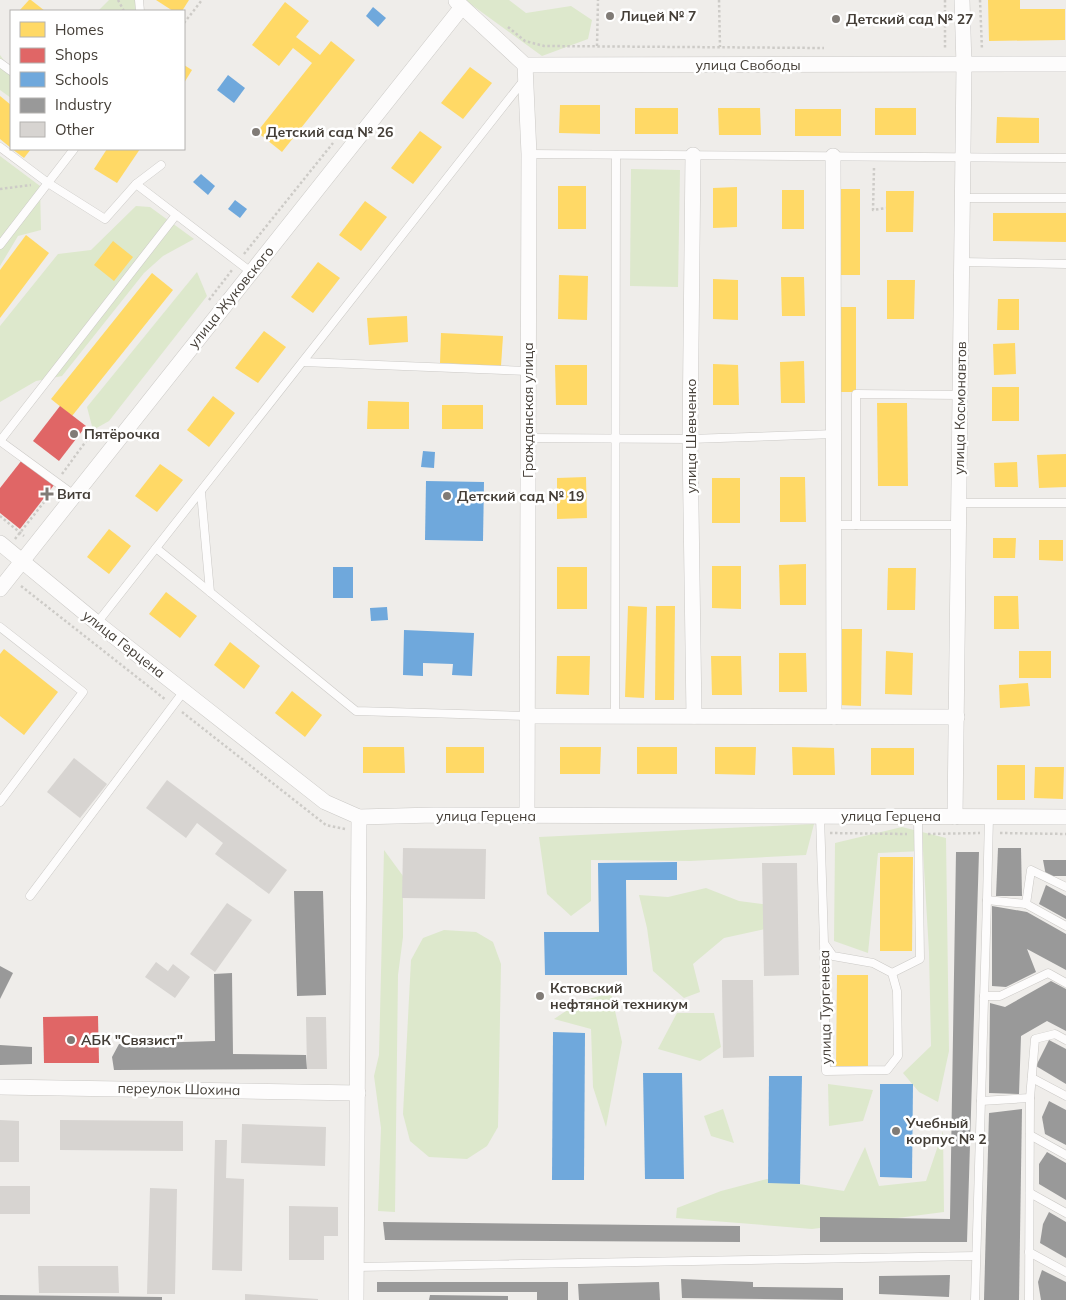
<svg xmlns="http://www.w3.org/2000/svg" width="1066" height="1300" viewBox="0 0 1066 1300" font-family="Mulish,sans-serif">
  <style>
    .green { fill: #dde8cc }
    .homes { fill: #ffd966 }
    .shops { fill: #e06666 }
    .schools { fill: #6fa8dc }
    .industry { fill: #999 }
    .building { fill: #d7d4d1 }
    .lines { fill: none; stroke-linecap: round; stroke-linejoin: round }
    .service-casing { stroke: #cbc9c6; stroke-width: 9 }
    .minor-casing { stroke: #cbc9c6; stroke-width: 16 }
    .path { stroke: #cdcbc7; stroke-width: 2.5; stroke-dasharray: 2.5 2.5; stroke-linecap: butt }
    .service { stroke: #fdfcfc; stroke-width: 8 }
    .minor { stroke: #fdfcfc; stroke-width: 15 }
    .poi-dot { fill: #807b76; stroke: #fff; stroke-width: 2 }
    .labels { text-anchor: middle; stroke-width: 5; stroke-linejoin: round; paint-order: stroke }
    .poi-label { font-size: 14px; font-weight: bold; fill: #443e37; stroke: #fff; text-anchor: start }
    .street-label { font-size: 14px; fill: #443e37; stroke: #fff }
  </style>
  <rect width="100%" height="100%" fill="#efedea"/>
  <!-- green -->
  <g class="green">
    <polygon points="109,0 137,0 135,4 143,11 98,11"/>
    <polygon points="465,0 509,0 526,13 571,6 592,20 588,39 542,56"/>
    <polygon points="0,55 11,70 11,98 0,90"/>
    <polygon points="0,156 40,186 41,230 18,236 0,266"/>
    <polygon points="631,169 680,170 678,287 630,286"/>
    <polygon points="136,206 150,207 194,239 163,256 144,273 62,376 36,381 0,402 0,326 58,254 91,250"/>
    <polygon points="197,272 207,296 109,421 93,430 87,407"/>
    <polygon points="814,824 806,855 690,861 591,860 591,901 571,916 547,894 539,837"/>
    <polygon points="902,827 946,838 949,1051 938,1102 919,1092 903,1073 931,1046 929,952 923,851 878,853 868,953 834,941 835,843"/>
    <polygon points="384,850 403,876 403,937 398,975 395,1212 378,1211 381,1128 374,1076 379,1055"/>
    <polygon points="706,888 739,901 791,908 793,923 724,938 693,964 700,992 684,998 653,971 647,928 639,895 668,897"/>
    <polygon points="444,930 476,932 493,942 501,964 498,1127 487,1146 467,1159 429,1157 410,1141 403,1114 411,960 423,938"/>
    <polygon points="611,993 622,1042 606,1127 593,1087 591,1029 554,1019 581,1001"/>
    <polygon points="677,1013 714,1013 721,1047 700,1061 658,1049"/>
    <polygon points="828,1084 873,1090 863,1121 829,1126"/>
    <polygon points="723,1109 734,1143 711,1136 704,1116"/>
    <polygon points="943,1131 944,1212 812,1229 676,1218 677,1208 721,1191 767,1179 844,1191 865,1147 879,1186 926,1181"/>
  </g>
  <!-- homes -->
  <g class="homes">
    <polygon points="29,0 31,0 45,11 19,11"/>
    <polygon points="156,0 189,0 182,11 173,11"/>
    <polygon points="988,0 1020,0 1020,9 1065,9 1065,40 989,41"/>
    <polygon points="285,2 309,21 296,37 320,55 331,41 355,60 282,152 257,132 312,63 293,48 279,66 252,45"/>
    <polygon points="184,65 192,70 184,83"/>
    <polygon points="470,67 492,83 463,119 441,103"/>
    <polygon points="0,96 11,105 11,148 0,139"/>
    <polygon points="560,105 600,105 600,134 559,133"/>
    <rect x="635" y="108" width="43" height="26"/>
    <polygon points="718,108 760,108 761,135 719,135"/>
    <rect x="875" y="108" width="41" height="27"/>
    <rect x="795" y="109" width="46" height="27"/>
    <polygon points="997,117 1039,118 1039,143 996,143"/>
    <polygon points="420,131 442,147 413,184 391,168"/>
    <polygon points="12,149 31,149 24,158"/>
    <polygon points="107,149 140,149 117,183 94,169"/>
    <rect x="558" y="186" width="28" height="43"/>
    <polygon points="737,187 737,227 713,228 713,188"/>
    <polygon points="840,189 860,189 860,275 839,275"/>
    <rect x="782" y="190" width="22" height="39"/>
    <polygon points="886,191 914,191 913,232 886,232"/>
    <polygon points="365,201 387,217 361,251 339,235"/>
    <polygon points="993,213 1066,213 1066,242 993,241"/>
    <polygon points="26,235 49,253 0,318 0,270"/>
    <polygon points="113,241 133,257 114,281 94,265"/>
    <polygon points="318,262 340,278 313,313 291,297"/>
    <polygon points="152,273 173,290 72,416 51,399"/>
    <polygon points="559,275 588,276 587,320 558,319"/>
    <polygon points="781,277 804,277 805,316 782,316"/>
    <polygon points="713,279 738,280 738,320 713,319"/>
    <polygon points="887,280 915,280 914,319 887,319"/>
    <polygon points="998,299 1019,299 1019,330 997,330"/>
    <polygon points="839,307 856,307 856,392 840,392"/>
    <polygon points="407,316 408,342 369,345 367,318"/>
    <polygon points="264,331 286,347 258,383 235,368"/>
    <polygon points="441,333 503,336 501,366 440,363"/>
    <polygon points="1015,343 1016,374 994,375 993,344"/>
    <polygon points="804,361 805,403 781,403 780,362"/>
    <polygon points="713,364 738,365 739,405 713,405"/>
    <polygon points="555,365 587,365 587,405 556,405"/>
    <rect x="992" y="387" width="27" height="34"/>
    <polygon points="213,396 235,413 209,447 187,430"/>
    <polygon points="368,401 409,402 409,429 367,429"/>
    <polygon points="877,403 907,403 908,486 878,486"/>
    <rect x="442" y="405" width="41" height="24"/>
    <polygon points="1066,454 1066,487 1039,488 1037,455"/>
    <polygon points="1017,462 1018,487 995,487 994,463"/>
    <polygon points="160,464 183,480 157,512 135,496"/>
    <polygon points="586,477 587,518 557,519 557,478"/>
    <polygon points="780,477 805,477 806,522 780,522"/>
    <rect x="712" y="478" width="28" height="45"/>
    <polygon points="109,529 131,546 109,574 87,557"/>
    <polygon points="993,538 1016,538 1015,558 993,558"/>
    <polygon points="1039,540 1063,540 1063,561 1039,560"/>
    <polygon points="806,564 806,605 780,605 779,565"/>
    <polygon points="712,566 741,566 741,609 712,608"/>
    <rect x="557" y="567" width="30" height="42"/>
    <polygon points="888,568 916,568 915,610 887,610"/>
    <polygon points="166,592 197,616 180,638 149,614"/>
    <polygon points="994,596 1018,596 1019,629 994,629"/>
    <polygon points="628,606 647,607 644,698 625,697"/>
    <polygon points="656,606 675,606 674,700 655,700"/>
    <polygon points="839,629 862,629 861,706 838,705"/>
    <polygon points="230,642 260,666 244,689 214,665"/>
    <polygon points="4,649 58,692 24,735 0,716 0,654"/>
    <polygon points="886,651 913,653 912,695 885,694"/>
    <rect x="1019" y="651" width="32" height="27"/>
    <polygon points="779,653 806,653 807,692 779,692"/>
    <polygon points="557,656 590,656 589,695 556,694"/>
    <polygon points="711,656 741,656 742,695 712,695"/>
    <polygon points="1028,683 1030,706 1000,708 999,685"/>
    <polygon points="292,691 322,715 305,737 275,713"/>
    <polygon points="363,747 404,747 405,773 363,773"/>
    <rect x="446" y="747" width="38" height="26"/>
    <polygon points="560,747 601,747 600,774 560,774"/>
    <rect x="637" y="747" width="40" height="27"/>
    <polygon points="715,747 756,747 755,775 715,774"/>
    <polygon points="792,747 834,748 835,775 793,775"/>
    <rect x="871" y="748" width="43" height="27"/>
    <rect x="997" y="765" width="28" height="35"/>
    <polygon points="1035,767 1064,767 1063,799 1034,798"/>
    <polygon points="880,857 913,857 912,951 880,951"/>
    <polygon points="837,975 868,975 868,1066 836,1066"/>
  </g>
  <!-- shops -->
  <g class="shops">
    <polygon points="60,406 86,426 59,461 33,441"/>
    <polygon points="22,460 54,485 20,529 0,513 0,488"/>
    <polygon points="98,1016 99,1063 44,1063 43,1017"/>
  </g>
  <!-- schools -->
  <g class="schools">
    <polygon points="373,7 386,18 378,27 366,16"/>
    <polygon points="228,75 245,88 234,103 217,90"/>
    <polygon points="201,174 215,186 208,195 193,182"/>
    <polygon points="235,200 247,209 240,218 228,209"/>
    <polygon points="423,451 435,452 434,468 421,467"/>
    <polygon points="426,481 484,482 483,541 425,540"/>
    <rect x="333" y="567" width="20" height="31"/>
    <polygon points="387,607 388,620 371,621 370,608"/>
    <polygon points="404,630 474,633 472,676 452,675 453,664 423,663 423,676 403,675"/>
    <polygon points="677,862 677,880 626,880 627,975 545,975 544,932 599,932 598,863"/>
    <polygon points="553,1032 585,1033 584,1180 552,1180"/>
    <polygon points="643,1073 682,1073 684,1179 645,1179"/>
    <polygon points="769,1076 802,1076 800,1184 768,1183"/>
    <polygon points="880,1084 913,1084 912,1178 880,1177"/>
  </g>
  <!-- industry -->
  <g class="industry">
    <polygon points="998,848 1021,848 1022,896 996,896"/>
    <polygon points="956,852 979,852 967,1242 820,1242 820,1217 950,1219"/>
    <polygon points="1043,860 1066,860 1066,876 1046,876"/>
    <polygon points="1046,885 1066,896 1066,919 1039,904"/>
    <polygon points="294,891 323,891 326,995 297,996"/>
    <polygon points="992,906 1027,912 1066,934 1066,970 1027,949 1036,972 1006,987 992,986"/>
    <polygon points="0,966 13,973 0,999"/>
    <polygon points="232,973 233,1054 306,1055 307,1069 114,1070 112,1057 119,1044 215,1041 214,974"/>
    <polygon points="1051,981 1066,989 1066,1031 1047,1021 1021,1036 1019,1094 989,1093 990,1003 1005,1007"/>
    <polygon points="1049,1040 1066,1049 1066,1084 1036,1066"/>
    <polygon points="0,1045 32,1047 32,1064 0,1065"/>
    <polygon points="1049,1101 1066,1110 1066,1145 1045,1134 1042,1117"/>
    <polygon points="1022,1109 1019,1300 984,1300 989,1113"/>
    <polygon points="1047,1152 1066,1163 1066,1200 1039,1184 1039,1164"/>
    <polygon points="1049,1212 1066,1222 1066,1258 1040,1243 1043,1224"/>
    <polygon points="383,1222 740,1226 740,1242 385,1240"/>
    <polygon points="1042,1270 1066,1282 1066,1300 1041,1300 1038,1282"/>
    <polygon points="950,1275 949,1297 879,1294 879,1276"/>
    <polygon points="681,1279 753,1282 753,1287 843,1288 843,1300 682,1298"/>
    <polygon points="377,1282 568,1282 568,1300 537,1300 537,1292 377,1292"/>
    <polygon points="659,1282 660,1300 579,1300 578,1284"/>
    <polygon points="0,1295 162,1297 162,1300 0,1300"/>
    <polygon points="430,1295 508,1296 508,1300 429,1300"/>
  </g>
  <!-- building -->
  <g class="building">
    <polygon points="74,758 107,784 80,818 47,792"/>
    <polygon points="167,780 287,870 269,894 215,854 223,843 197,823 186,838 146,808"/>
    <polygon points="403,848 486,849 485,899 402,898"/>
    <polygon points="762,863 797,863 799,975 764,976"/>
    <polygon points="227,903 252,920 215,972 190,954"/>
    <polygon points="156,962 168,971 173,964 190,977 175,998 145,977"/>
    <polygon points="722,980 753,980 754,1057 723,1058"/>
    <polygon points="306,1017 326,1017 327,1069 307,1069"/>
    <polygon points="0,1120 19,1121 19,1162 0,1162"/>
    <polygon points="60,1120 183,1121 183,1151 60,1150"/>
    <polygon points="242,1124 326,1127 325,1166 241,1163"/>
    <polygon points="215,1140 227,1140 226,1178 244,1179 242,1271 212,1270"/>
    <rect x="0" y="1186" width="30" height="28"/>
    <polygon points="150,1188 177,1189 175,1294 147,1294"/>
    <polygon points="289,1206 338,1207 338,1236 324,1236 324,1260 289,1260"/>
    <polygon points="38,1266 118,1266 119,1293 39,1293"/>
    <polygon points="245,1294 318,1299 318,1300 245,1300"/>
  </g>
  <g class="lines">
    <!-- service casing -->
    <g class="service-casing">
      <g id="service">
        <polyline points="139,0 140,11"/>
        <polyline points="0,63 11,71"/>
        <polyline points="0,147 48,183 105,219 136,184 161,165"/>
        <polyline points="529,154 1066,158"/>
        <polyline points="136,184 251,272"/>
        <polyline points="962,198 1066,198"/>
        <polyline points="0,245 74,149"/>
        <polyline points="961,262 1066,264"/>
        <polyline points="303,362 528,371"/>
        <polyline points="528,438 690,439 835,434"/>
        <polyline points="0,441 176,215"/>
        <polyline points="0,441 74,495"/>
        <polyline points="201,492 210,592"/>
        <polyline points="959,503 1066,503"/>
        <polyline points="834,525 959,525"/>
        <polyline points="856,525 856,394 960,395"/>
        <polyline points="156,548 356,711 527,716"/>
        <polyline points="97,623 524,80"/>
        <polyline points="0,627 83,692 0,802"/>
        <polyline points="615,716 616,155"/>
        <polyline points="820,816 824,943 833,956 873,963 892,973 897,991 898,1056 887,1070 826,1071 824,943"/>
        <polyline points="30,896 184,691"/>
        <polyline points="987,900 989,817"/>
        <polyline points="1026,904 1031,870 1066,887"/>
        <polyline points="892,973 920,959 918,817"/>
        <polyline points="984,996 1000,996 1048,973 1066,983"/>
        <polyline points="1032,1078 1066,1096"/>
        <polyline points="981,1101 1030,1098"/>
        <polyline points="1030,1135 1066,1155"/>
        <polyline points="1030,1193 1066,1213"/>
        <polyline points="1029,1252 1066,1272"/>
        <polyline points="356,1267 976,1256"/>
        <polyline points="975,1300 987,900 1026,904 1066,926"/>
        <polyline points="1029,1300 1030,1098 1035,1039 1055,1034 1066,1040"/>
      </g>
    </g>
    <!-- minor casing -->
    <g class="minor-casing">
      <g id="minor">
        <polyline points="456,1 525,65 1066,64"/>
        <polyline points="525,65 529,154 527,816"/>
        <polyline points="693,155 690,439 694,716"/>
        <polyline points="833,156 834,717"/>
        <polyline points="0,543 97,623 325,802 359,817 434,815 1066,817"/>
        <polyline points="0,589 462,7"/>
        <polyline points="527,716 957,717"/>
        <polyline points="955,817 964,65 962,0"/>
        <polyline points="0,1087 358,1093"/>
        <polyline points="356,1300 359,817"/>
      </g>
    </g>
    <!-- path -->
    <g class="path">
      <polyline points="118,0 124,11"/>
      <polyline points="719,0 720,47"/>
      <polyline points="945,0 945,50"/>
      <polyline points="980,0 982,50"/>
      <polyline points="184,23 202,0"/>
      <polyline points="508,27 525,41 544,46 824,48"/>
      <polyline points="597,46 598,0"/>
      <polyline points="874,168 873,210 886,208"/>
      <polyline points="0,189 31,185"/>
      <polyline points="244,254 333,143"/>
      <polyline points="209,300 232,270"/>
      <polyline points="62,474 92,433 105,435"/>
      <polyline points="0,516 24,536"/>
      <polyline points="15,539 52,492"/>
      <polyline points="21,586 166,700"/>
      <polyline points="182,712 326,825 345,829"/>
      <polyline points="830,833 907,834"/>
      <polyline points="1000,833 1066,834"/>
      <polyline points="928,834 980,833"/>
    </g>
    <!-- service -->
    <use href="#service" class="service"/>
    <!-- minor -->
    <use href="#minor" class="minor"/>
  </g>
  <!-- markers -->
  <g class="poi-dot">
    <circle cx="610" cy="16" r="5"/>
    <circle cx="836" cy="19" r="5"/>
    <circle cx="256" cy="132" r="5"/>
    <circle cx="74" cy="434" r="5"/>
    <path d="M44.5 486.5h5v5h5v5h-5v5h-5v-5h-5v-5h5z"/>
    <circle cx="447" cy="496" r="5"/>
    <circle cx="540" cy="996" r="5"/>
    <circle cx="71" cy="1040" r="5"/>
    <circle cx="896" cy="1131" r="5"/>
  </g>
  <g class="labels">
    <!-- poi labels -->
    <g class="poi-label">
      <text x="620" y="21">Лицей № 7</text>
      <text x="846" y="24">Детский сад № 27</text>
      <text x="266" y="137">Детский сад № 26</text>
      <text x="84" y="439">Пятёрочка</text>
      <text x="57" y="499">Вита</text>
      <text x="457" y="501">Детский сад № 19</text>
      <text x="550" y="993">Кстовский<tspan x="550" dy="16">нефтяной техникум</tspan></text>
      <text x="81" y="1045">АБК "Связист"</text>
      <text x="906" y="1128">Учебный<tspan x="906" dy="16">корпус № 2</tspan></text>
    </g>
    <!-- street labels -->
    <g class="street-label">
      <text x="748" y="70">улица Свободы</text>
      <text transform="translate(231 297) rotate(-51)" y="5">улица Жуковского</text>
      <text transform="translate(960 408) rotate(-89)" y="5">улица Космонавтов</text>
      <text transform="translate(528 410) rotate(-90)" y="5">Гражданская улица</text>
      <text transform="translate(691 436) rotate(-90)" y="5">улица Шевченко</text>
      <text transform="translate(124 644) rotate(38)" y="5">улица Герцена</text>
      <text x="486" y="821">улица Герцена</text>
      <text x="891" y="821">улица Герцена</text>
      <text transform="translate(825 1007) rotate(-91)" y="5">улица Тургенева</text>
      <text transform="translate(179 1089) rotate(1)" y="5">переулок Шохина</text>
    </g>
  </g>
  <!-- legend -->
  <rect x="10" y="10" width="175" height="140" fill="#ffffff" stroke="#b4b2af"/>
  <rect x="20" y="22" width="25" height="15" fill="#ffd966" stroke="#b4b2af"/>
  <text x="55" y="35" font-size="15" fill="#443e37">Homes</text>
  <rect x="20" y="48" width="25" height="15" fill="#e06666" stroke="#b4b2af"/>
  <text x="55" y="60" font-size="15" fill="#443e37">Shops</text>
  <rect x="20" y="72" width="25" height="15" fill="#6fa8dc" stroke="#b4b2af"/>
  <text x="55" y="85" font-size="15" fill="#443e37">Schools</text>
  <rect x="20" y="98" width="25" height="15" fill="#999999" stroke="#b4b2af"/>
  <text x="55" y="110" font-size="15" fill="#443e37">Industry</text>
  <rect x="20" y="122" width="25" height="15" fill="#d7d4d1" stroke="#b4b2af"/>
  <text x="55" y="135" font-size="15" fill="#443e37">Other</text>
</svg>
